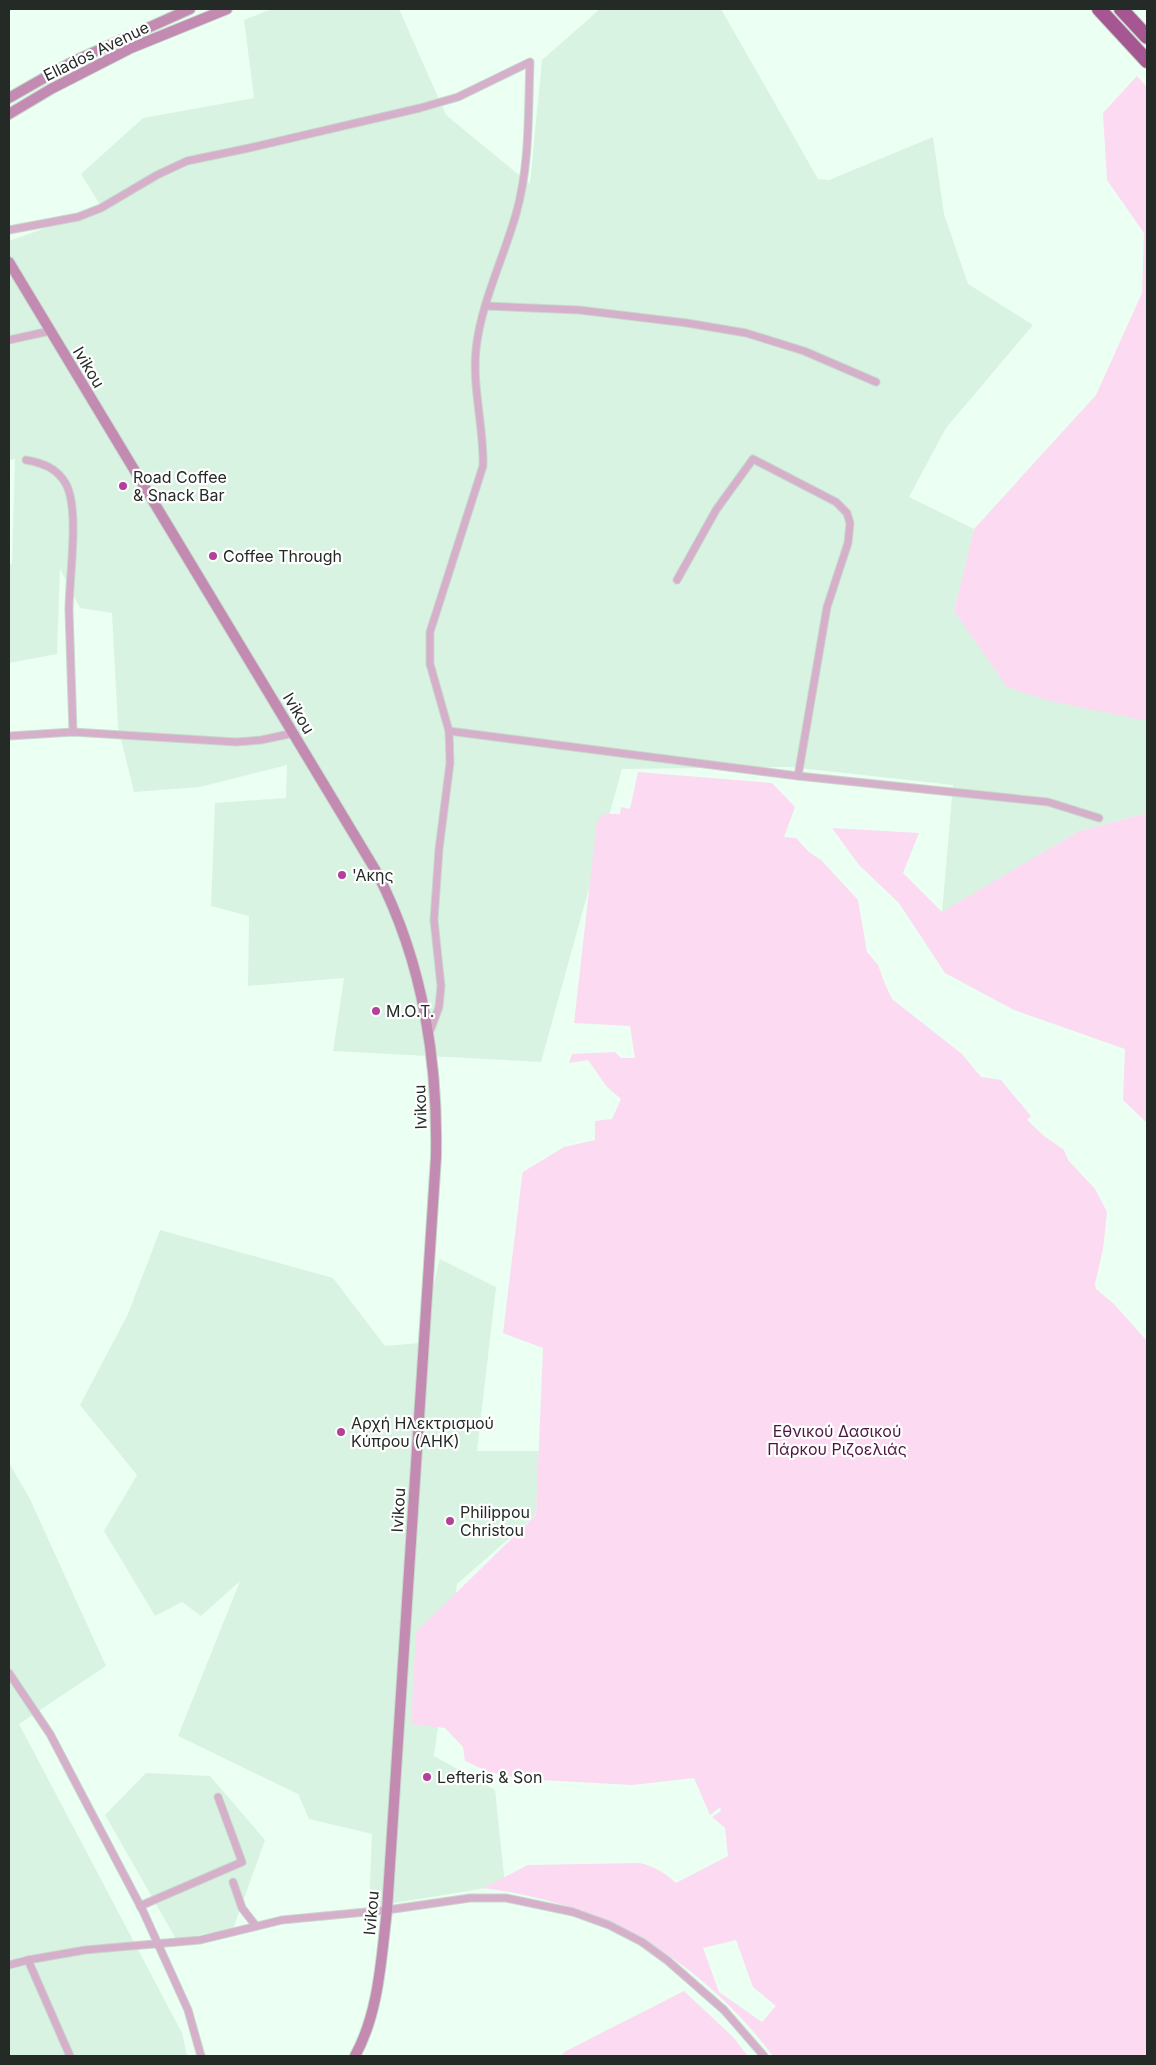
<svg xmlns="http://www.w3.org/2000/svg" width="1156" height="2065" viewBox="0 0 1156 2065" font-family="Inter,sans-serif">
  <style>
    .built { fill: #d9f3e2 }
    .green { fill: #fcdbf2; fill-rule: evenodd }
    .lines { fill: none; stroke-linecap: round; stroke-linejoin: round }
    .street-casing { stroke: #c7d9cd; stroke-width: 9 }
    .secondary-casing { stroke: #c7d9cd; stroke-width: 12 }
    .highway-casing { stroke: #c7d9cd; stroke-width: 16 }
    .street { stroke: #d6afca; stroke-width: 7 }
    .secondary { stroke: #c38ab2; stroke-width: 10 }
    .highway { stroke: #a65792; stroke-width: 14 }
    .poi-dot { fill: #b34099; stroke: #fff; stroke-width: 2 }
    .labels { text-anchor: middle; stroke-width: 4.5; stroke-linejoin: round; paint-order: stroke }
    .street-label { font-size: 16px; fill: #242b27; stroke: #fff }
    .poi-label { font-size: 16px; fill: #242b27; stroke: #fff; text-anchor: start }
    .park-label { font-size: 16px; fill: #4c1540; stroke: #fff }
  </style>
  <rect width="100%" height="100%" fill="#ebfff2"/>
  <!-- built -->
  <g class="built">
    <polygon points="272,9 399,9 446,115 530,184 542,60 600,9 721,9 818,179 829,180 933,137 944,214 968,284 1033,325 946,428 909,497 974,529 954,611 1147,719 1147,813 1079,831 942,913 953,785 791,767 622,769 541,1062 333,1051 344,978 248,986 249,916 211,906 215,803 286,798 287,765 200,787 134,792 118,727 112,613 80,608 60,569 57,654 9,663 9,565 12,564 15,459 9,460 9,241 102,208 81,174 143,118 254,98 244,20"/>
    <polygon points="160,1230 333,1278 385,1346 419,1343 440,1259 496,1287 477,1451 539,1451 536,1515 457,1584 434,1756 495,1790 505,1885 369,1907 372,1834 309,1819 298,1794 178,1736 240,1581 201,1616 182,1602 155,1616 104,1531 137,1475 80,1405 128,1314"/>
    <polygon points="9,1463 29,1497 106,1666 19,1724 182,2033 187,2056 9,2056"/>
    <polygon points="146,1773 210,1776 265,1840 233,1929 176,1939 105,1815"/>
  </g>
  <!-- green -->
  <g class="green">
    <polygon points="1137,76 1147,87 1147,721 1050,701 1007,687 954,611 974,529 1096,395 1142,293 1144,233 1107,180 1103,113"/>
    <path d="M638,772L772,783L795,807L784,837L796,838L809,852L821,860L858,900L867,952L878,965L885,984L892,999L962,1054L981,1077L1001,1080L1031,1116L1027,1120L1044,1136L1064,1150L1068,1160L1095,1189L1107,1212L1103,1249L1095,1284L1096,1289L1114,1304L1147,1341V2056H773C699,1958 603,1903 483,1888L528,1865L640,1863C655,1867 664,1872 676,1883L728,1856L725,1828L712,1817L721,1811L720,1807L710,1815L694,1778L632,1785L522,1779L489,1772L465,1761L463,1747L445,1728L411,1724L416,1632L536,1515L543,1348L503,1333L522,1177L523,1172L564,1147L595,1140V1121L612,1119L621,1099L607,1087L588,1060L569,1063L572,1054L615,1052L621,1058H635L630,1026L574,1023L597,820L603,814H620L621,807L630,809ZM736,1940L753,1987L776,2006L762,2022L719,1992L703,1948Z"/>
    <polygon points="1147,813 1147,1123 1123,1100 1125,1049 1014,1010 945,973 899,903 859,865 832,828 919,833 903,873 942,912 1079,831"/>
    <polygon points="684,1991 733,2037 747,2055 746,2056 562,2056 564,2052"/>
  </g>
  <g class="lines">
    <!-- street casing -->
    <g class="street-casing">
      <g id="street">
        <path d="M9,230L78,217L101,208L157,175L187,161L249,148L420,108L458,97L530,62C528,113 530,165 516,214C504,257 481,303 476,349C472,388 484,427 483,466L430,632V664L449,731L450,763L439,849L434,920L441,986L439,1007L429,1034"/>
        <polyline points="486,306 579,310 687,323 746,333 804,351 876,382"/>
        <polyline points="9,340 50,331"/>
        <path d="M26,460C43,463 57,468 66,484C80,510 69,578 69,610C70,651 72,692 73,732"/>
        <polyline points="677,580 716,510 753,459 836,502 847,513 850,523 848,543 827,607 798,776"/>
        <polyline points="449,731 798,776 1048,802 1099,818"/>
        <polyline points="9,736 73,732 236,742 261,740 294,733"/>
        <polyline points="9,1673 50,1734 143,1911 188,2010 201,2056"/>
        <polyline points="233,1882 242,1908 256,1926"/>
        <polyline points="140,1906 242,1862 218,1797"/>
        <polyline points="28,1960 70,2056"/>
        <polyline points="9,1965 28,1960 85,1950 200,1940 282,1920 387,1910 470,1898 506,1898 573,1912 609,1925 642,1942 668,1961 724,2010 764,2056"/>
      </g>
    </g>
    <!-- secondary casing -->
    <g class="secondary-casing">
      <g id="secondary">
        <polyline points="9,98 72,62 190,9"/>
        <polyline points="9,114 51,89 131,48 227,9"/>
        <path d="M9,262L376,871C422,959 438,1058 436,1157L387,1910C381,1960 379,2012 355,2056"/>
      </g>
    </g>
    <!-- highway casing -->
    <g class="highway-casing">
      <g id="highway">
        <polyline points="1099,9 1147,61"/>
        <polyline points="1121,9 1147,37"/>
      </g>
    </g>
    <!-- street -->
    <use href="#street" class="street"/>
    <!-- secondary -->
    <use href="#secondary" class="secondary"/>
    <!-- highway -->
    <use href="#highway" class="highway"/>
  </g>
  <!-- markers -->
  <g class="poi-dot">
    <circle cx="123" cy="486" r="5"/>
    <circle cx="213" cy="556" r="5"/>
    <circle cx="342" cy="875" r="5"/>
    <circle cx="376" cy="1011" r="5"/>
    <circle cx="341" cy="1432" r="5"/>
    <circle cx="450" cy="1521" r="5"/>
    <circle cx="427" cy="1777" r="5"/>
  </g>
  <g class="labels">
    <!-- street labels -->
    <g class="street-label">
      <text transform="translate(96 51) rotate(-26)" y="6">Ellados Avenue</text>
      <text transform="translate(89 367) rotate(59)" y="6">Ivikou</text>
      <text transform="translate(299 713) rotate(59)" y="6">Ivikou</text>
      <text transform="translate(420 1107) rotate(-92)" y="6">Ivikou</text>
      <text transform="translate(398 1510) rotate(-87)" y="6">Ivikou</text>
      <text transform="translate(371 1913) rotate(-85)" y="6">Ivikou</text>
    </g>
    <!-- poi labels -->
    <g class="poi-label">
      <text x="133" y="483">Road Coffee<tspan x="133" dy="18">&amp; Snack Bar</tspan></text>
      <text x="223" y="562">Coffee Through</text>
      <text x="352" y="881">'Ακης</text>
      <text x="386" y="1017">M.O.T.</text>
      <text x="351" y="1429">Αρχή Ηλεκτρισμού<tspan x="351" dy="18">Κύπρου (ΑΗΚ)</tspan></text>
      <text x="460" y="1518">Philippou<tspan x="460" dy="18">Christou</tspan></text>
      <text x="437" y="1783">Lefteris &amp; Son</text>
    </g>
    <!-- park labels -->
    <g class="park-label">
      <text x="837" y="1437">Εθνικού Δασικού<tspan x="837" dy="18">Πάρκου Ριζοελιάς</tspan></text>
    </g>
  </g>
  <!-- border -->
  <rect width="1156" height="2065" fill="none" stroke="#242b27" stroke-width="20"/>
</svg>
